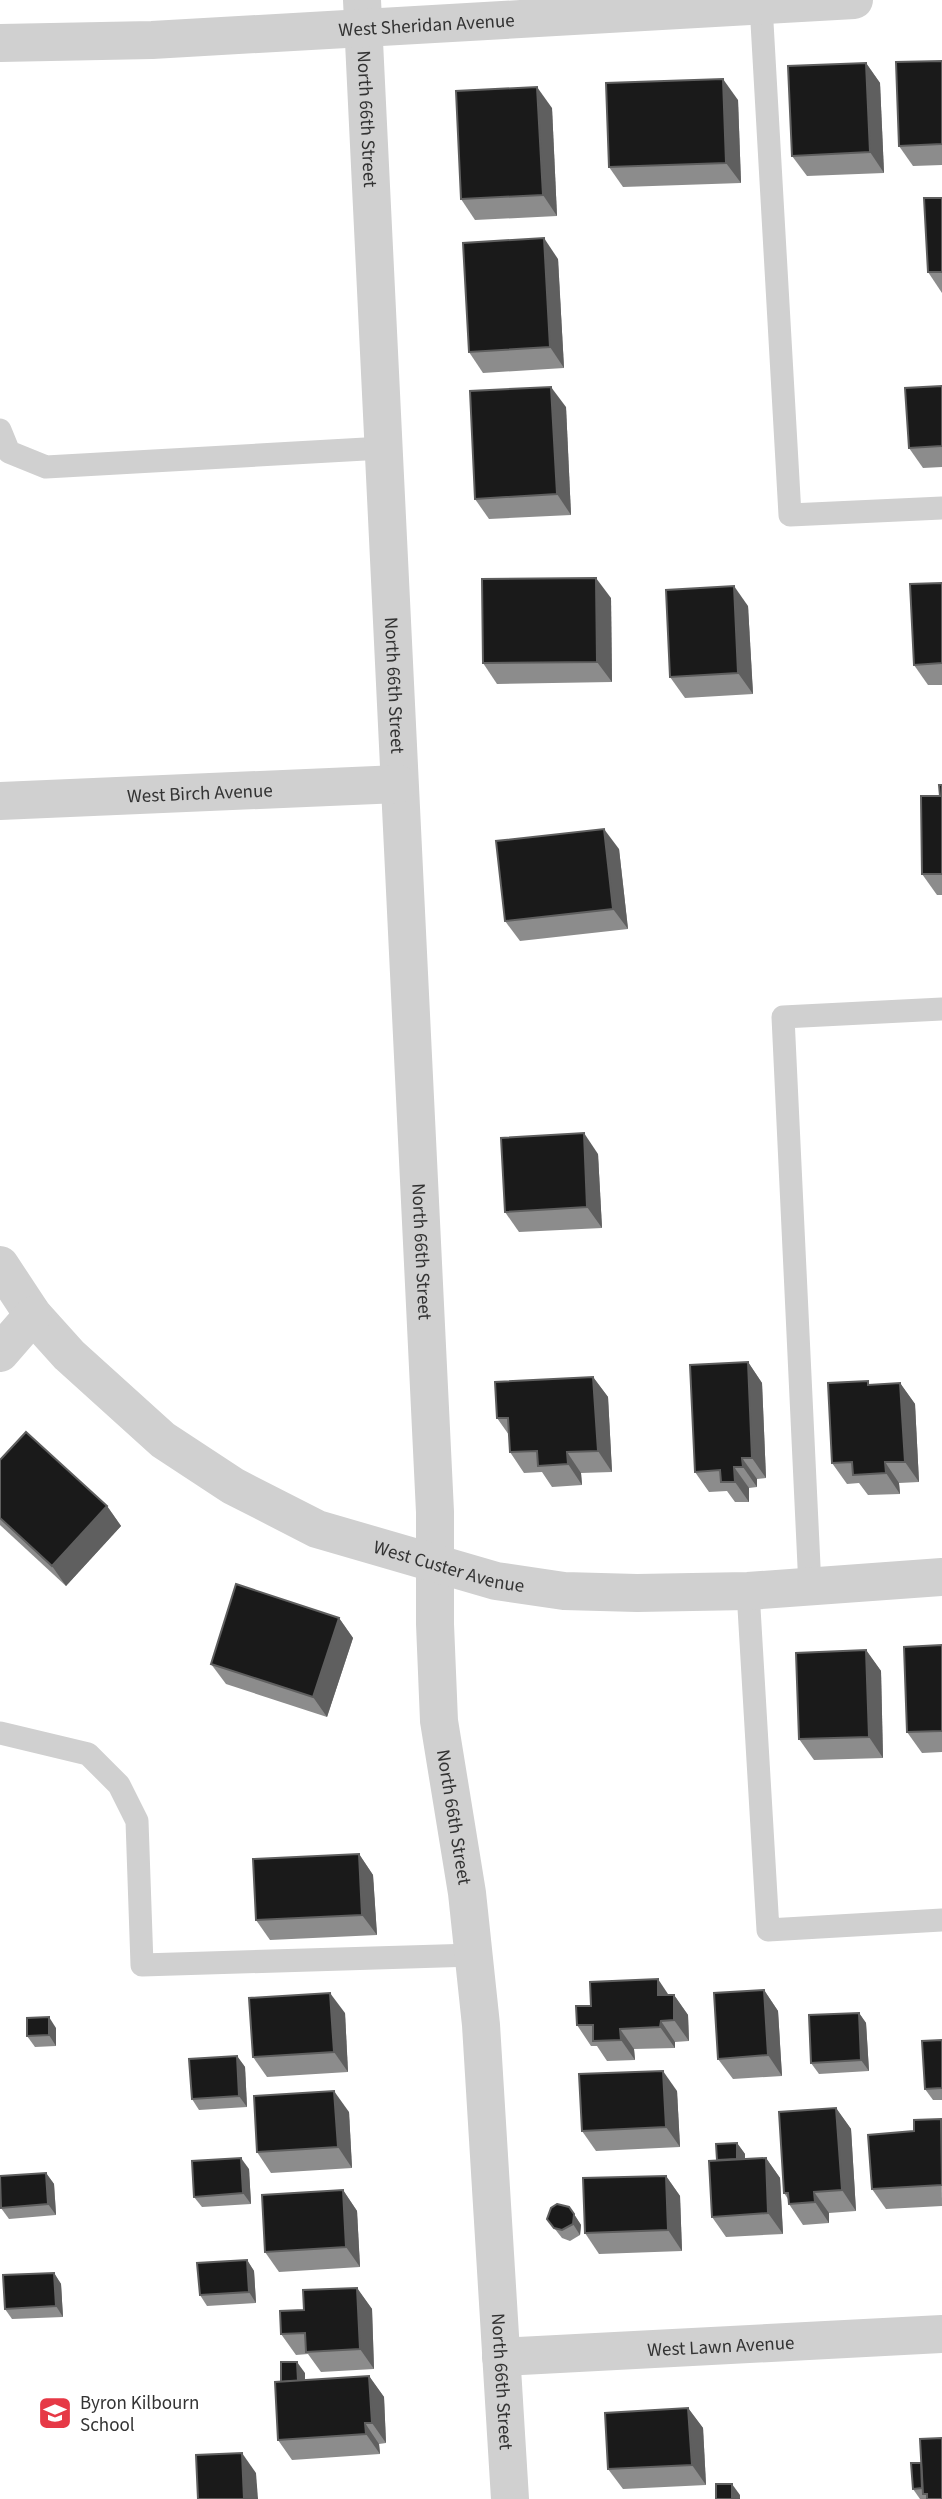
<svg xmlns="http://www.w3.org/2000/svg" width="942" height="2499" viewBox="0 0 942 2499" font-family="'Source Sans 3',sans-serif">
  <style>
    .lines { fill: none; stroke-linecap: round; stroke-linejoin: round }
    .service { stroke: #d0d0d0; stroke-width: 23 }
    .minor { stroke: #d0d0d0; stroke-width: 38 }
    .wall { fill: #8c8c8c }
    .shaded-wall { fill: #5f5f5f }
    .building { fill: #1a1a1a; stroke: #5f5f5f; stroke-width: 2 }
    .labels { text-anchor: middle; stroke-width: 7; stroke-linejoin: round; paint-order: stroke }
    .street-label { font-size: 19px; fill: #333; stroke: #fff }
    .poi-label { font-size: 19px; fill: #333; stroke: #fff; text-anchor: start }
  </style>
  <rect width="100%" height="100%" fill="#fff"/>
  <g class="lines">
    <!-- service -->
    <g class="service">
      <polyline points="761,5 790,515 942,508"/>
      <polyline points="0,430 9,452 46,467 383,448"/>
      <polyline points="810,1587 783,1017 942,1009"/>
      <polyline points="748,1591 768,1930 942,1920"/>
      <polyline points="0,1733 88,1754 119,1785 137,1821 142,1965 474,1955"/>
    </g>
    <!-- minor -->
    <g class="minor">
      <path id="s1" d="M362,0L435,1512V1624L439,1721L467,1893L481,2025L510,2499"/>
      <path id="s2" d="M0,43L152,40L854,0"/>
      <path id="s3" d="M0,801L399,784"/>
      <path id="s4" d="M0,1265L33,1315L69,1355L163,1440L233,1486L317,1529L496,1581L564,1591L637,1593L748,1591L942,1577"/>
      <polyline points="0,1353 33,1315"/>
      <path id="s5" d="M501,2357L942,2334"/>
    </g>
  </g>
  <!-- wall -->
  <g class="wall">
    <polygon points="942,61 942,165 913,166 899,146"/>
    <polygon points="866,63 880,83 884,173 807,176 792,156"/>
    <polygon points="738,100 741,183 623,187 609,167"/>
    <polygon points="552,108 557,216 475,220 461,199"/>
    <polygon points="942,198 942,293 928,272"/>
    <polygon points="558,259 564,368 483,373 469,352"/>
    <polygon points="942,386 942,467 923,468 909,448"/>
    <polygon points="566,407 571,515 489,519 475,499"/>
    <polygon points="942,583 942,685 928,685 914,665"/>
    <polygon points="611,598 612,682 497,684 483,663"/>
    <polygon points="748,606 753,694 685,698 670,677"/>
    <polygon points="942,785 942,895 937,895 922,874"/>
    <polygon points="619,849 628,929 520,941 505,921"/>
    <polygon points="598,1154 602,1228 519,1232 505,1212"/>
    <polygon points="748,1362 762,1383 766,1478 757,1479 757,1487 749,1488 749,1502 735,1502 727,1491 709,1492 695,1472"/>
    <polygon points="593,1377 608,1397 612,1472 581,1473 582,1485 552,1487 542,1472 524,1473 510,1452 509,1435 497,1418"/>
    <polygon points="900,1383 915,1404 919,1482 899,1483 900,1494 868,1495 859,1483 847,1484 832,1463 870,1385"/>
    <polygon points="0,1460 107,1506 121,1526 66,1586 0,1525"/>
    <polygon points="339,1618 353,1638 327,1717 226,1684 211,1664"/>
    <polygon points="942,1645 942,1752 922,1753 907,1732"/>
    <polygon points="866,1650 881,1671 883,1758 814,1760 799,1739"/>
    <polygon points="359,1854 373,1875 377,1935 270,1940 256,1920"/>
    <polygon points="764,1990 778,2011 782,2076 733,2079 718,2059"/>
    <polygon points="669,1995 674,1995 688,2015 689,2041 675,2042 675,2048 634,2049 635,2060 607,2061 597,2046 591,2046 577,2025 591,2006"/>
    <polygon points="345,2013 348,2072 267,2077 253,2057"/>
    <polygon points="859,2013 866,2023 869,2071 819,2074 811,2063"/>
    <polygon points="56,2028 56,2046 35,2047 27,2036"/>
    <polygon points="942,2040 942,2100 933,2100 925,2089"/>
    <polygon points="237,2056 245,2067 247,2107 199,2110 192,2099"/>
    <polygon points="677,2091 680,2147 596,2151 582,2131"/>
    <polygon points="836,2108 851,2129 856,2211 829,2213 829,2223 803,2225 789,2204 788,2199 784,2193"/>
    <polygon points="349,2112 352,2168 271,2173 257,2152"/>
    <polygon points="941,2119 942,2206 886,2209 872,2189 914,2131"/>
    <polygon points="737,2143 745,2154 745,2159 766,2158 780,2178 783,2234 726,2237 712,2217 717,2160"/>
    <polygon points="249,2169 251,2204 202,2207 194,2197"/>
    <polygon points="46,2173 54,2184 56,2215 9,2219 1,2208"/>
    <polygon points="666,2176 680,2196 682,2251 599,2254 585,2233"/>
    <polygon points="343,2190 357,2211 360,2267 279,2272 265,2252"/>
    <polygon points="569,2207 581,2225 580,2235 570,2241 562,2238 547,2219"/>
    <polygon points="247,2260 254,2271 256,2303 207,2306 200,2295"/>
    <polygon points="54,2273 61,2284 63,2317 12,2319 5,2309"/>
    <polygon points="357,2288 372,2309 374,2369 321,2372 308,2354 296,2355 281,2334 304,2310"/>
    <polygon points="305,2373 305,2380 369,2376 384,2397 386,2443 379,2444 380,2454 292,2460 278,2440 281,2382"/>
    <polygon points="688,2408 703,2428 706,2485 623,2489 608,2469"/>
    <polygon points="911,2463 942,2499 920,2499 913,2489"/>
  </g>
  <!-- shaded-wall -->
  <g class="shaded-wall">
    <polygon points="866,63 880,83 884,173 870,152"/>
    <polygon points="723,79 738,100 741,183 726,163"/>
    <polygon points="537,87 552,108 557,216 543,195"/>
    <polygon points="544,238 558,259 564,368 550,347"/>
    <polygon points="551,387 566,407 571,515 557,494"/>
    <polygon points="596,578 611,598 612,682 597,662"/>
    <polygon points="734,586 748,606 753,694 738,673"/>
    <polygon points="604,829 619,849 628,929 613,909"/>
    <polygon points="584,1133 598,1154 602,1228 587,1207"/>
    <polygon points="748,1362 762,1383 766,1478 752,1458"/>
    <polygon points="593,1377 608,1397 612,1472 598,1451"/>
    <polygon points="900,1383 915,1404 919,1482 905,1462"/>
    <polygon points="567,1452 581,1473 582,1485 568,1464"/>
    <polygon points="742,1458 757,1479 757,1487 743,1467"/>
    <polygon points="885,1462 899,1483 900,1494 886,1473"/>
    <polygon points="734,1467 749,1488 749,1502 735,1482"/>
    <polygon points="107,1506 121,1526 66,1586 52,1566"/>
    <polygon points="339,1618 353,1638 327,1717 313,1697"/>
    <polygon points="866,1650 881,1671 883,1758 869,1737"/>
    <polygon points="359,1854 373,1875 377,1935 362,1915"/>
    <polygon points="658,1979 672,2000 658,1995"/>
    <polygon points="764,1990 778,2011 782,2076 768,2055"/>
    <polygon points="330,1993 345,2013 348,2072 334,2052"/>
    <polygon points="674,1995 688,2015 689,2041 674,2020"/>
    <polygon points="859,2013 866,2023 869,2071 861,2060"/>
    <polygon points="49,2017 56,2028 56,2046 49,2035"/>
    <polygon points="661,2021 675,2042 675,2048 660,2027"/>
    <polygon points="620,2029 634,2049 635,2060 621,2040"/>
    <polygon points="237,2056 245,2067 247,2107 239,2096"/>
    <polygon points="663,2071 677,2091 680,2147 666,2127"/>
    <polygon points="334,2091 349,2112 352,2168 338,2147"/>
    <polygon points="836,2108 851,2129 856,2211 842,2190"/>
    <polygon points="737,2143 745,2154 745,2172 737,2161"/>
    <polygon points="241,2158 249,2169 251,2204 243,2193"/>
    <polygon points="766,2158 780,2178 783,2234 768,2213"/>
    <polygon points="46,2173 54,2184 56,2215 48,2204"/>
    <polygon points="666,2176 680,2196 682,2251 668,2230"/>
    <polygon points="343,2190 357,2211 360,2267 346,2247"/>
    <polygon points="814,2192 829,2213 829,2223 815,2202"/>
    <polygon points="574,2214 581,2225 580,2235 573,2224"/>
    <polygon points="247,2260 254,2271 256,2303 249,2292"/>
    <polygon points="54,2273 61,2284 63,2317 56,2306"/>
    <polygon points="357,2288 372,2309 374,2369 360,2349"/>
    <polygon points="297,2362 305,2373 305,2395 298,2384"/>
    <polygon points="369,2376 384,2397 386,2443 372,2423"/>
    <polygon points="688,2408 703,2428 706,2485 692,2465"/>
    <polygon points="365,2423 379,2444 380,2454 366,2434"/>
    <polygon points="242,2453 256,2473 258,2499 244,2499"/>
    <polygon points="732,2484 740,2495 740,2499 732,2499"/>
  </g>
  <!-- building -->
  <g class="building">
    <polygon points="942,61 942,144 899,146 896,62"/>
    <polygon points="866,63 870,152 792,156 788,66"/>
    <polygon points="723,79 726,163 609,167 606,83"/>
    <polygon points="537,87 543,195 461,199 456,91"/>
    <polygon points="924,198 942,198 942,272 928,272"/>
    <polygon points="544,238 550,347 469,352 463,243"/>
    <polygon points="942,386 942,446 909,448 905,388"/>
    <polygon points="551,387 557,494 475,499 470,391"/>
    <polygon points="596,578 597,662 483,663 482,579"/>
    <polygon points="942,583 942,663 914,665 910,584"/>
    <polygon points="734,586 738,673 670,677 666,590"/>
    <polygon points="939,785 942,785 942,874 922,874 921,796 940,796"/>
    <polygon points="604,829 613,909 505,921 496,841"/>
    <polygon points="584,1133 587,1207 505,1212 501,1138"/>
    <polygon points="748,1362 752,1458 742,1458 743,1467 734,1467 735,1482 721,1482 720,1470 695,1472 690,1365"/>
    <polygon points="593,1377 598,1451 567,1452 568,1464 538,1466 537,1451 510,1452 508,1418 497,1418 495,1382"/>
    <polygon points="868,1381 868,1385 900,1383 905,1462 885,1462 886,1473 853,1475 852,1462 832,1463 828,1383"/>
    <polygon points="26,1432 107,1506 52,1566 0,1518 0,1460"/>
    <polygon points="236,1584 339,1618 313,1697 211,1664"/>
    <polygon points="942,1645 942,1731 907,1732 904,1647"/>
    <polygon points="866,1650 869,1737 799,1739 796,1653"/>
    <polygon points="359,1854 362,1915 256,1920 253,1859"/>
    <polygon points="658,1979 658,1995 674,1995 674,2020 661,2021 660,2027 620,2029 621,2040 593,2041 593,2025 577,2025 576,2006 591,2006 590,1982"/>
    <polygon points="764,1990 768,2055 718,2059 714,1993"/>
    <polygon points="330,1993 334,2052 253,2057 249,1998"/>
    <polygon points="859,2013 861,2060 811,2063 809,2015"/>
    <polygon points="49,2017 49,2035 27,2036 27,2018"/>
    <polygon points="942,2040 942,2088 925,2089 922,2041"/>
    <polygon points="237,2056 239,2096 192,2099 189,2059"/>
    <polygon points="663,2071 666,2127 582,2131 579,2074"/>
    <polygon points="334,2091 338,2147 257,2152 254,2096"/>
    <polygon points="836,2108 842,2190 814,2192 815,2202 789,2204 788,2193 784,2193 779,2112"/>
    <polygon points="941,2119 942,2185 872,2189 868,2135 914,2131 914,2120"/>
    <polygon points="737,2143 737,2159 717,2160 716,2144"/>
    <polygon points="241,2158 243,2193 194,2197 192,2161"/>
    <polygon points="766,2158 768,2213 712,2217 709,2161"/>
    <polygon points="46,2173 48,2204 1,2208 0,2176"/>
    <polygon points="666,2176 668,2230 585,2233 583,2178"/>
    <polygon points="343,2190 346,2247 265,2252 262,2195"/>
    <polygon points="557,2204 569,2207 574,2214 573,2224 562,2230 554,2228 547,2219 551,2208"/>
    <polygon points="247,2260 249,2292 200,2295 197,2263"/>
    <polygon points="54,2273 56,2306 5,2309 3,2275"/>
    <polygon points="357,2288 360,2349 306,2352 305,2333 281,2334 280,2311 304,2310 303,2290"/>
    <polygon points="281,2362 297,2362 298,2381 281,2382"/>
    <polygon points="369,2376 372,2423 365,2423 366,2434 278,2440 275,2382"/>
    <polygon points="688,2408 692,2465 608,2469 605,2413"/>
    <polygon points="942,2438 942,2499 927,2499 927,2494 923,2494 920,2439"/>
    <polygon points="242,2453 244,2499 198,2499 196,2455"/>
    <polygon points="911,2463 921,2463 922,2488 913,2489"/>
    <rect x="716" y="2484" width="16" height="15"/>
  </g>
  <!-- icons -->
  <defs>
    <g id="school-square" transform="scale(1.75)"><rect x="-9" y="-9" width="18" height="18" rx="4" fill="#e63946" stroke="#fff"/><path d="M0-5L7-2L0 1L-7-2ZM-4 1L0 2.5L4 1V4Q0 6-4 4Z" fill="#fff"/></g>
  </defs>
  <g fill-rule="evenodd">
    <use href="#school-square" x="55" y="2413"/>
  </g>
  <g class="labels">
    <!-- street labels -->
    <g class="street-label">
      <text dy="7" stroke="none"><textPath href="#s2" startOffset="427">West Sheridan Avenue</textPath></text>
      <text dy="7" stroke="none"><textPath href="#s1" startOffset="119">North 66th Street</textPath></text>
      <text dy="7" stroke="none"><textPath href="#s1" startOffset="686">North 66th Street</textPath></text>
      <text dy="7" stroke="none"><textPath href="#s3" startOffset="200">West Birch Avenue</textPath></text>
      <text dy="7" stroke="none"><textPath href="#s1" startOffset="1253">North 66th Street</textPath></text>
      <text dy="7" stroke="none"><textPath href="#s4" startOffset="556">West Custer Avenue</textPath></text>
      <text dy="7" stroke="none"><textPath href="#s1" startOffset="1820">North 66th Street</textPath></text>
      <text dy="7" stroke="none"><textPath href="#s5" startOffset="220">West Lawn Avenue</textPath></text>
      <text dy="7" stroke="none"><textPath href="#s1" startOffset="2387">North 66th Street</textPath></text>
    </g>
    <!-- poi labels -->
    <g class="poi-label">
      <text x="80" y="2409">Byron Kilbourn<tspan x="80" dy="22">School</tspan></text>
    </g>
  </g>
</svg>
